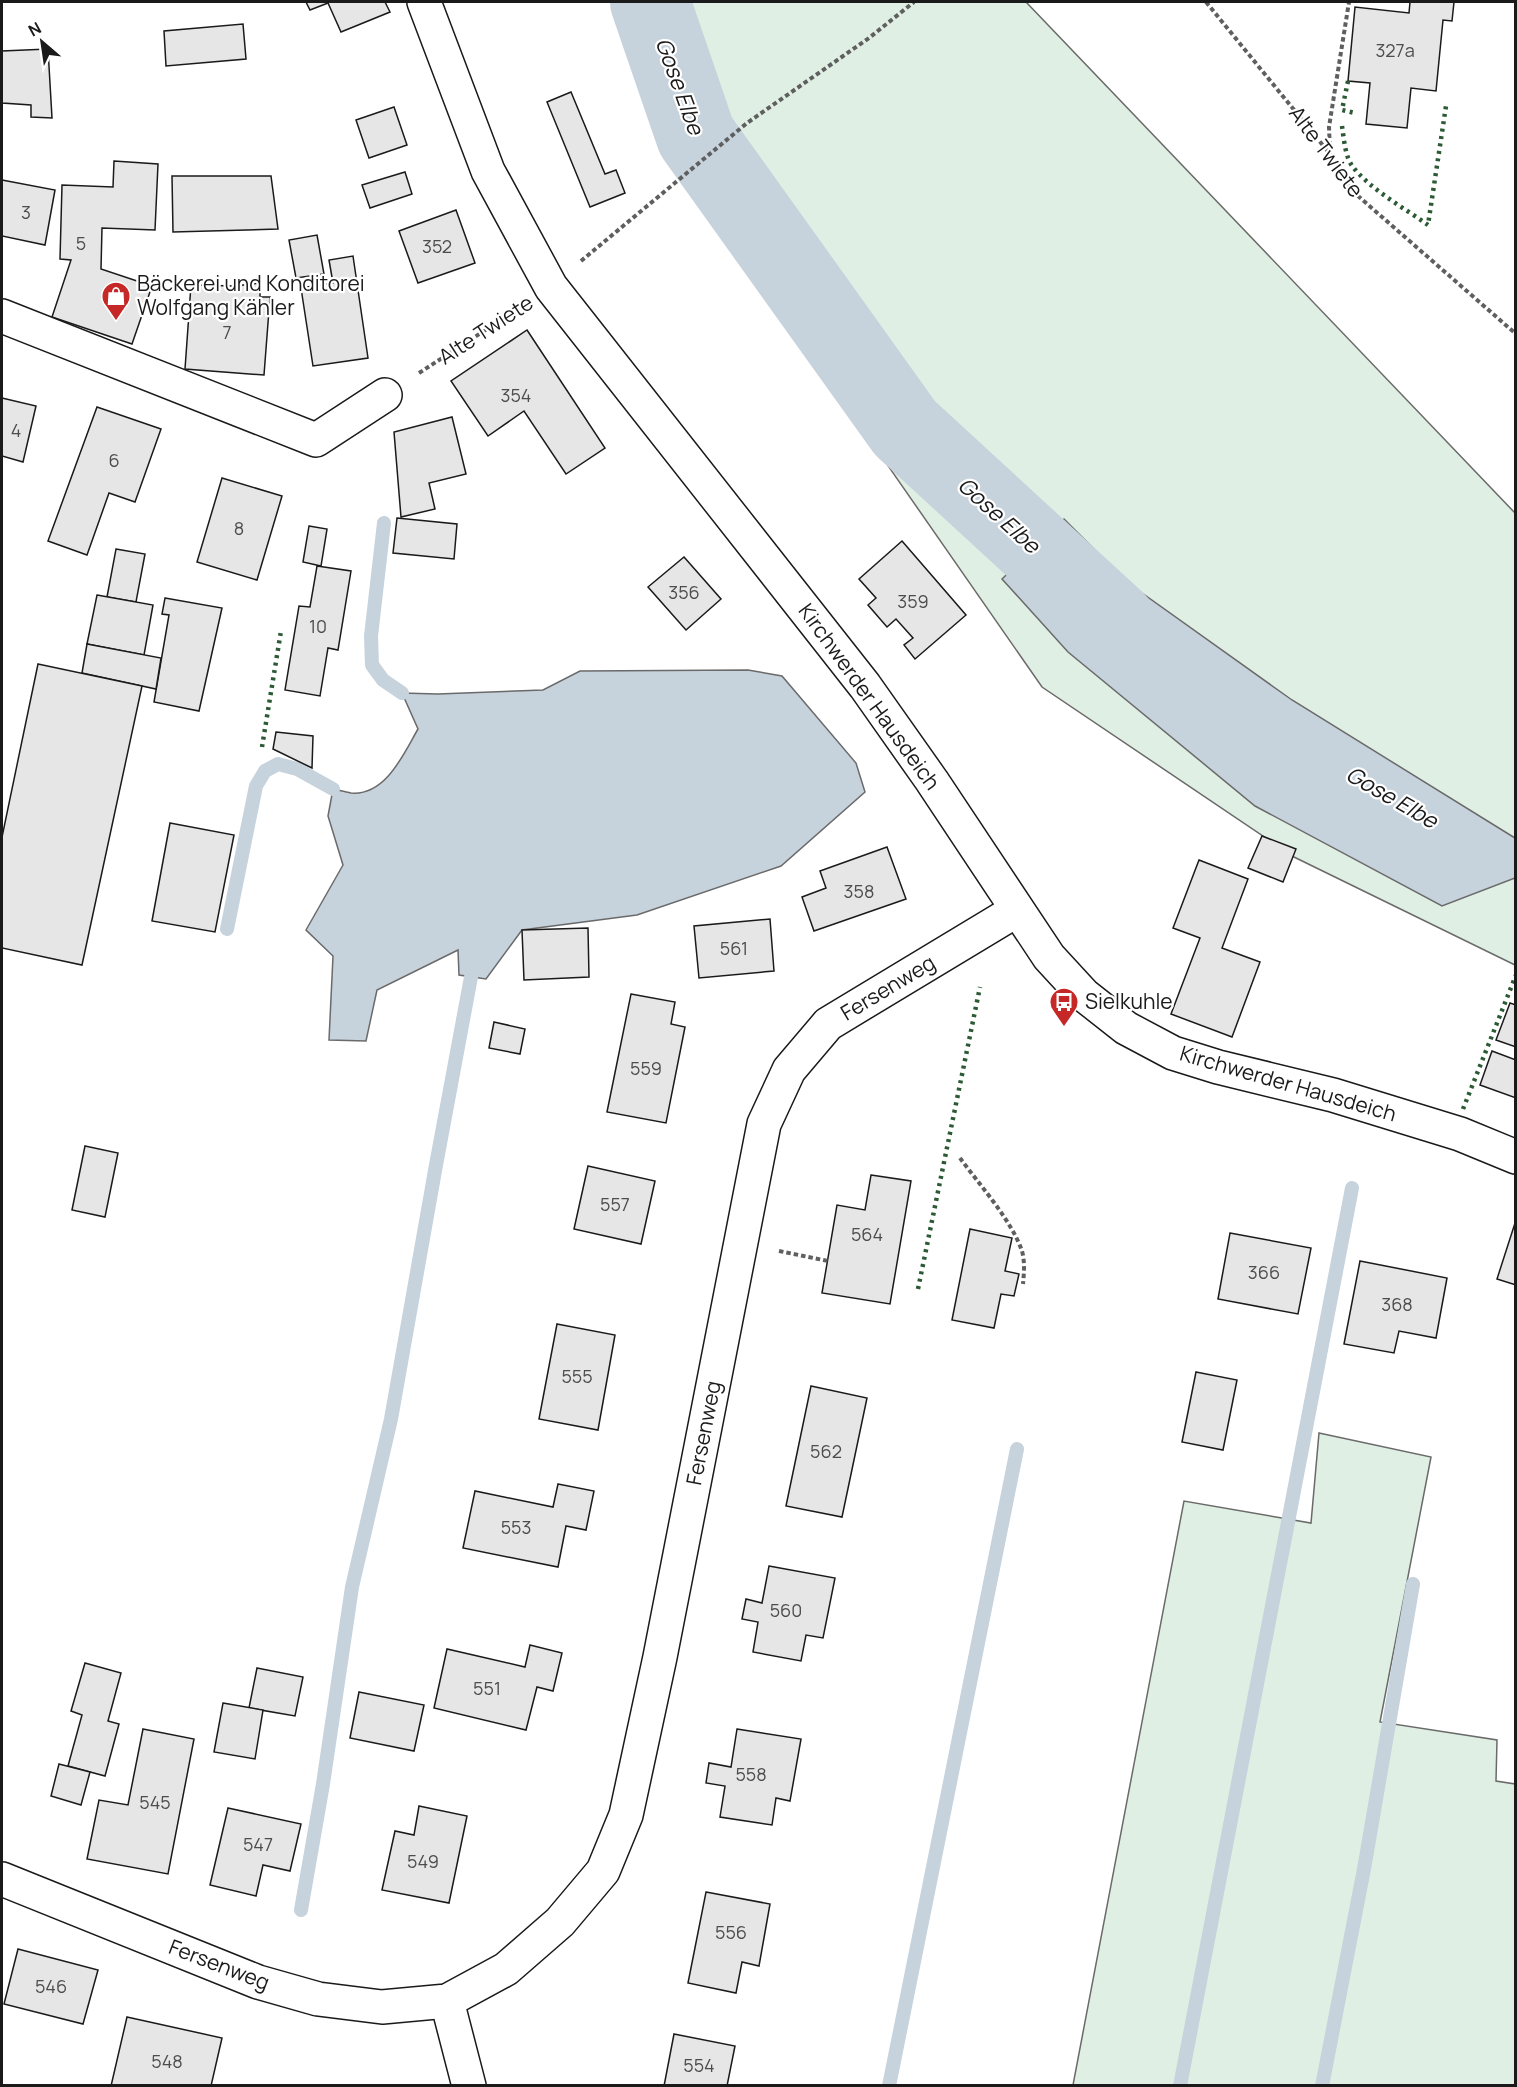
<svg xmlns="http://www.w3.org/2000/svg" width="1517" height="2087" viewBox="0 0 1517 2087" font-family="Manrope,sans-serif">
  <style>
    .green { fill: #e0efe3; stroke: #6a6a6a; stroke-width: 1.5 }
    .water { fill: #c6d2dc; stroke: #6a6a6a; stroke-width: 1.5 }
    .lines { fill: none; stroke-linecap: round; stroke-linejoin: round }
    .stream { stroke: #c6d2dc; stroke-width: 14 }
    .river { stroke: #c6d2dc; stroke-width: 80 }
    .building { fill: #e6e6e6; stroke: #1a1a1a; stroke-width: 1.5 }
    .minor-casing { stroke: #1a1a1a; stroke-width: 36 }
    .path { stroke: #5f5f5f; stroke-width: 4; stroke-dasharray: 4.5 3; stroke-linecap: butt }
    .minor { stroke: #fff; stroke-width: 33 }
    .hedge { stroke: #2b5a34; stroke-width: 4.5; stroke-dasharray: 3 4.5; stroke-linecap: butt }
    .labels { text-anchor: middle; stroke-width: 4.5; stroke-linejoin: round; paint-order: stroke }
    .number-label { font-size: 18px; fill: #4d4d4d }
    .street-label { font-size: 21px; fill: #1a1a1a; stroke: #fff }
    .poi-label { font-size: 21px; fill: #1a1a1a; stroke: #fff; text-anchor: start }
    .water-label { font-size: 22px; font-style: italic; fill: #1a1a1a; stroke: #fff }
  </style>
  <rect width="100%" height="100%" fill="#fff"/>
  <!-- green -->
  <g class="green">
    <polygon points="619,2 1026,2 1515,513 1515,965 1294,857 1042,687 747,263"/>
    <polygon points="1319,1433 1431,1457 1380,1722 1497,1740 1496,1781 1515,1784 1515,2085 1073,2085 1184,1501 1311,1523"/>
  </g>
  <!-- water -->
  <g class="water">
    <polygon points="1064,519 1128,583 1292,700 1515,838 1515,878 1442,906 1255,806 1068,652 1002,579"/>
    <path d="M748,670L782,676L856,763L865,792L781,866L637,915L522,930L486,979L459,975L458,950L377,990L366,1041L329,1040L333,956L306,930L343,865L328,816L333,789C338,790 345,792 351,793C386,796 404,753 418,729L402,693L438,694L543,690L580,671Z"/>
  </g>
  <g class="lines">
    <!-- stream -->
    <g class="stream">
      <polyline points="384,523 371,636 372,665 383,680 402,693"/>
      <polyline points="227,929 256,786 265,771 278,764 297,769 333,789"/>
      <polyline points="301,1910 323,1784 352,1587 391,1419 436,1165 471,977"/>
      <polyline points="889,2086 1017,1449"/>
      <polyline points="1180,2086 1352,1188"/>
      <polyline points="1322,2086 1364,1869 1413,1584"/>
    </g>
    <!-- river -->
    <polyline class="river" points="650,2 696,136 905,428 1116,622"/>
  </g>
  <!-- building -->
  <g class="building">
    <polygon points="306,2 385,2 390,12 341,32 328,3 310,10"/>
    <polygon points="1410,2 1454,2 1452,21 1443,20 1436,91 1411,88 1407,128 1366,124 1370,83 1348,81 1355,7 1409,13"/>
    <polygon points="243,24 246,59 166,66 164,31"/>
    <polygon points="48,49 52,118 31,117 31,105 2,103 2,51"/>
    <polygon points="571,92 605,174 616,170 625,193 590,207 547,102"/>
    <polygon points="394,107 407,145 369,158 356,120"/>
    <polygon points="114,161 158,164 155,230 102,228 101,269 152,286 132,344 52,317 71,260 60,259 62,185 113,187"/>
    <polygon points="405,172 412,194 370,208 362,185"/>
    <polygon points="172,176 271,176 278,229 173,232"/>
    <polygon points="2,180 55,190 45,245 2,236"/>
    <polygon points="456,210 475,263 418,283 399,231"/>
    <polygon points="317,235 324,274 296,278 289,240"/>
    <polygon points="353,256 368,358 313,366 301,288 333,283 329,260"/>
    <polygon points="260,283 260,297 270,297 264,375 185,369 191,285 235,286"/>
    <polygon points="527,330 605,448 566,474 524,411 488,436 451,381"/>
    <polygon points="2,398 36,406 23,462 2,456"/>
    <polygon points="97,407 161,429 135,502 109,493 87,555 48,541"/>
    <polygon points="452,417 466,474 429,483 435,509 401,517 394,432"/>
    <polygon points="222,478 282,496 257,580 197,562"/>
    <polygon points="397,518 457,524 454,559 393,553"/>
    <polygon points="309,526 327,529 321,566 303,562"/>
    <polygon points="902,541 966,615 915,659 904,645 913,638 896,619 887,627 868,605 876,598 859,579"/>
    <polygon points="116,549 145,554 136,602 107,597"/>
    <polygon points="684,557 721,599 686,630 648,587"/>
    <polygon points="317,566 351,571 338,650 328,648 320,696 285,690 299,606 310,607"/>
    <polygon points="97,595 153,605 144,655 87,644"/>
    <polygon points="165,598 222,608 199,711 154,702 169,615 162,614"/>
    <polygon points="87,644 161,658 156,689 82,673"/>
    <polygon points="38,664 142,686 82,965 2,948 2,837"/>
    <polygon points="276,732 313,736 312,768 273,749"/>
    <polygon points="170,823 234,835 215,932 152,921"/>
    <polygon points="1262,836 1296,849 1283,882 1248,868"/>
    <polygon points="887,847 906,899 814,931 802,897 826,888 820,871"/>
    <polygon points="1199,860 1248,879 1222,948 1260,962 1232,1037 1171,1014 1200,938 1173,928"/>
    <polygon points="770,919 774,971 699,978 694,926"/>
    <polygon points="588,928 589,977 524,980 522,930"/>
    <polygon points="631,994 675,1002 671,1024 685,1027 666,1123 607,1112"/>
    <polygon points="1510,1003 1516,1005 1516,1047 1496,1040"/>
    <polygon points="494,1022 525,1029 520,1054 489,1048"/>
    <polygon points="1492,1051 1516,1060 1516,1098 1480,1085"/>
    <polygon points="85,1146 118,1153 105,1217 72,1210"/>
    <polygon points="588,1166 655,1181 641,1244 574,1229"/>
    <polygon points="871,1175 911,1181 890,1304 822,1293 837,1205 865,1210"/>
    <polygon points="1516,1220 1516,1285 1497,1279"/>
    <polygon points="970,1229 1012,1238 1005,1271 1019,1274 1014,1296 1001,1294 994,1328 952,1320"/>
    <polygon points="1230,1233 1311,1248 1298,1314 1218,1299"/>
    <polygon points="1360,1261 1447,1278 1436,1338 1399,1331 1394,1353 1344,1344"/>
    <polygon points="557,1324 615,1335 598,1430 539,1419"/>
    <polygon points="1196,1372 1237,1380 1223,1450 1182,1442"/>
    <polygon points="811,1386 867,1398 842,1517 786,1506"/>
    <polygon points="558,1484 594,1491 586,1530 566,1526 558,1567 463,1548 475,1491 553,1507"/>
    <polygon points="769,1566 835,1578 823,1638 806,1635 801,1661 753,1652 758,1622 742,1619 746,1599 762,1603"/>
    <polygon points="530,1645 562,1653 553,1691 537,1687 526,1730 434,1708 447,1649 525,1667"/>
    <polygon points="85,1663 121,1673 108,1721 119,1724 105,1776 68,1766 82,1715 71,1711"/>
    <polygon points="257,1668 303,1677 295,1716 249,1708"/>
    <polygon points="359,1692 424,1705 414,1751 350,1738"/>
    <polygon points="223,1703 263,1710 255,1759 214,1752"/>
    <polygon points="143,1729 194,1739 168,1874 87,1859 99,1800 128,1805"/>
    <polygon points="737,1729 801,1739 790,1801 776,1798 772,1825 720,1817 725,1786 706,1783 709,1763 731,1767"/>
    <polygon points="59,1764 90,1772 81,1805 51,1796"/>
    <polygon points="419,1806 467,1816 449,1903 382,1890 395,1831 414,1835"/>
    <polygon points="228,1808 301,1824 290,1871 263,1865 256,1896 210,1885"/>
    <polygon points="706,1892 770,1904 759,1966 742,1962 736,1993 688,1983"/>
    <polygon points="18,1949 98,1970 83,2024 4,2004"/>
    <polygon points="127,2017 222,2038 211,2086 111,2086"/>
    <polygon points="674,2034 735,2046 727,2086 664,2086"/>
  </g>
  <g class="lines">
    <!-- minor casing -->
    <g class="minor-casing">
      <g id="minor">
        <polyline points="424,2 488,171 551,287 865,686 932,781 1049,957 1084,995 1126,1028 1173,1053 1218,1067 1333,1095 1460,1134 1516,1157"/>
        <polyline points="2,316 316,440 385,395"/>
        <polyline points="2,1879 258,1982 318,1999 382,2007 447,2001 506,1969 560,1922 603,1871 626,1815 660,1657 764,1124 789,1070 828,1024 1017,910"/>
        <polyline points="447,2001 469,2086"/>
      </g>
    </g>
    <!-- path -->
    <g class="path">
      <polyline points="1206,2 1330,154 1332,166 1358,196 1516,334"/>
      <polyline points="1330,153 1329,127 1349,2"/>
      <polyline points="581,261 747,123 869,38 914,2"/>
      <polyline points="419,373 518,309"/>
      <path d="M960,1158C979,1184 1012,1221 1022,1251C1025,1262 1024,1273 1023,1284"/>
      <polyline points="779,1251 828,1261"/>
    </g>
    <!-- minor -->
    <use href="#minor" class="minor"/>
    <!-- hedge -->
    <g class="hedge">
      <polyline points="1348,81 1342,110 1355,113"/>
      <path d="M1342,126C1344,139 1345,157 1353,167C1370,189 1404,208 1428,225L1446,106"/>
      <polyline points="262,747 281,631"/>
      <polyline points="1463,1109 1516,975"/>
      <polyline points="918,1289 980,987"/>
    </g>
  </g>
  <!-- icons -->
  <defs>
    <g id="shop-pin" transform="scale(1.5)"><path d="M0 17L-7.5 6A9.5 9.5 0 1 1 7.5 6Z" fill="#c62828" stroke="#fff"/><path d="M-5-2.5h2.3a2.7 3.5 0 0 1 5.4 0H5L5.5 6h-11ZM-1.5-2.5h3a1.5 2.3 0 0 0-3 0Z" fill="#fff"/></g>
    <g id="bus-pin" transform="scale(1.5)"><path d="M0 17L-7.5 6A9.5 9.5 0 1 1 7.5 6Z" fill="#c62828" stroke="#fff"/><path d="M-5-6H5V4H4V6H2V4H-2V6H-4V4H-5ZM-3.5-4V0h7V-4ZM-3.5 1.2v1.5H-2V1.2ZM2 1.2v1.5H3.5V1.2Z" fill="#fff"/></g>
  </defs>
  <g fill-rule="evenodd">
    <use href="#shop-pin" x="116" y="296"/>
    <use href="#bus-pin" x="1064" y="1002"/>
  </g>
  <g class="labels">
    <!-- number labels -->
    <g class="number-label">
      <text x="1395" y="57">327a</text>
      <text x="26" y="219">3</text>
      <text x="81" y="250">5</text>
      <text x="437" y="253">352</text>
      <text x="227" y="339">7</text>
      <text x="516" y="402">354</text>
      <text x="16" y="437">4</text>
      <text x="114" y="467">6</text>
      <text x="239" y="535">8</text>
      <text x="684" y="599">356</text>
      <text x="913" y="608">359</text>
      <text x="318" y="633">10</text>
      <text x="859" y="898">358</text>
      <text x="734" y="955">561</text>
      <text x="646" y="1075">559</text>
      <text x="615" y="1211">557</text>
      <text x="867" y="1241">564</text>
      <text x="1264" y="1279">366</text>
      <text x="1397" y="1311">368</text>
      <text x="577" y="1383">555</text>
      <text x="826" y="1458">562</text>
      <text x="516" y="1534">553</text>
      <text x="786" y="1617">560</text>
      <text x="487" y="1695">551</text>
      <text x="751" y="1781">558</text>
      <text x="155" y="1809">545</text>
      <text x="258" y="1851">547</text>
      <text x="423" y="1868">549</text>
      <text x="731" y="1939">556</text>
      <text x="51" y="1993">546</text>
      <text x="167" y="2068">548</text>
      <text x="699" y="2072">554</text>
    </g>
    <!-- street labels -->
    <g class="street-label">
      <text transform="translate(1326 152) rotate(53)" y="7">Alte Twiete</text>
      <text transform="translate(486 330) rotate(-33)" y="7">Alte Twiete</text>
      <text transform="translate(869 697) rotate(54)" y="7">Kirchwerder Hausdeich</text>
      <text transform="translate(888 988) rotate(-31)" y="7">Fersenweg</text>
      <text transform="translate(1288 1084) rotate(16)" y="7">Kirchwerder Hausdeich</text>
      <text transform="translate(704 1433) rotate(-79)" y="7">Fersenweg</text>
      <text transform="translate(219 1965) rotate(21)" y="7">Fersenweg</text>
    </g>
    <!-- poi labels -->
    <g class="poi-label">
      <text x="137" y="291">Bäckerei und Konditorei<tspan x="137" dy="24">Wolfgang Kähler</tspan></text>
      <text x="1085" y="1009">Sielkuhle</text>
    </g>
    <!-- water labels -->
    <g class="water-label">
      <text transform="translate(680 86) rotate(70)" y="8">Gose Elbe</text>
      <text transform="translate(999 515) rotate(42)" y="8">Gose Elbe</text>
      <text transform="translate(1392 797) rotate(30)" y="8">Gose Elbe</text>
    </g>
  </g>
  <!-- border -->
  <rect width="1517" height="2087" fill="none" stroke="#1a1a1a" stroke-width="6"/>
  <!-- north arrow -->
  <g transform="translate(42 42) rotate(331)" stroke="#ffffff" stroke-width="4.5" paint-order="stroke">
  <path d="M0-4.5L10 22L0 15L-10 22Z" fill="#1a1a1a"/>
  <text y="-9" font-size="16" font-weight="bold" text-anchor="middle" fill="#1a1a1a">N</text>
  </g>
</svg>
